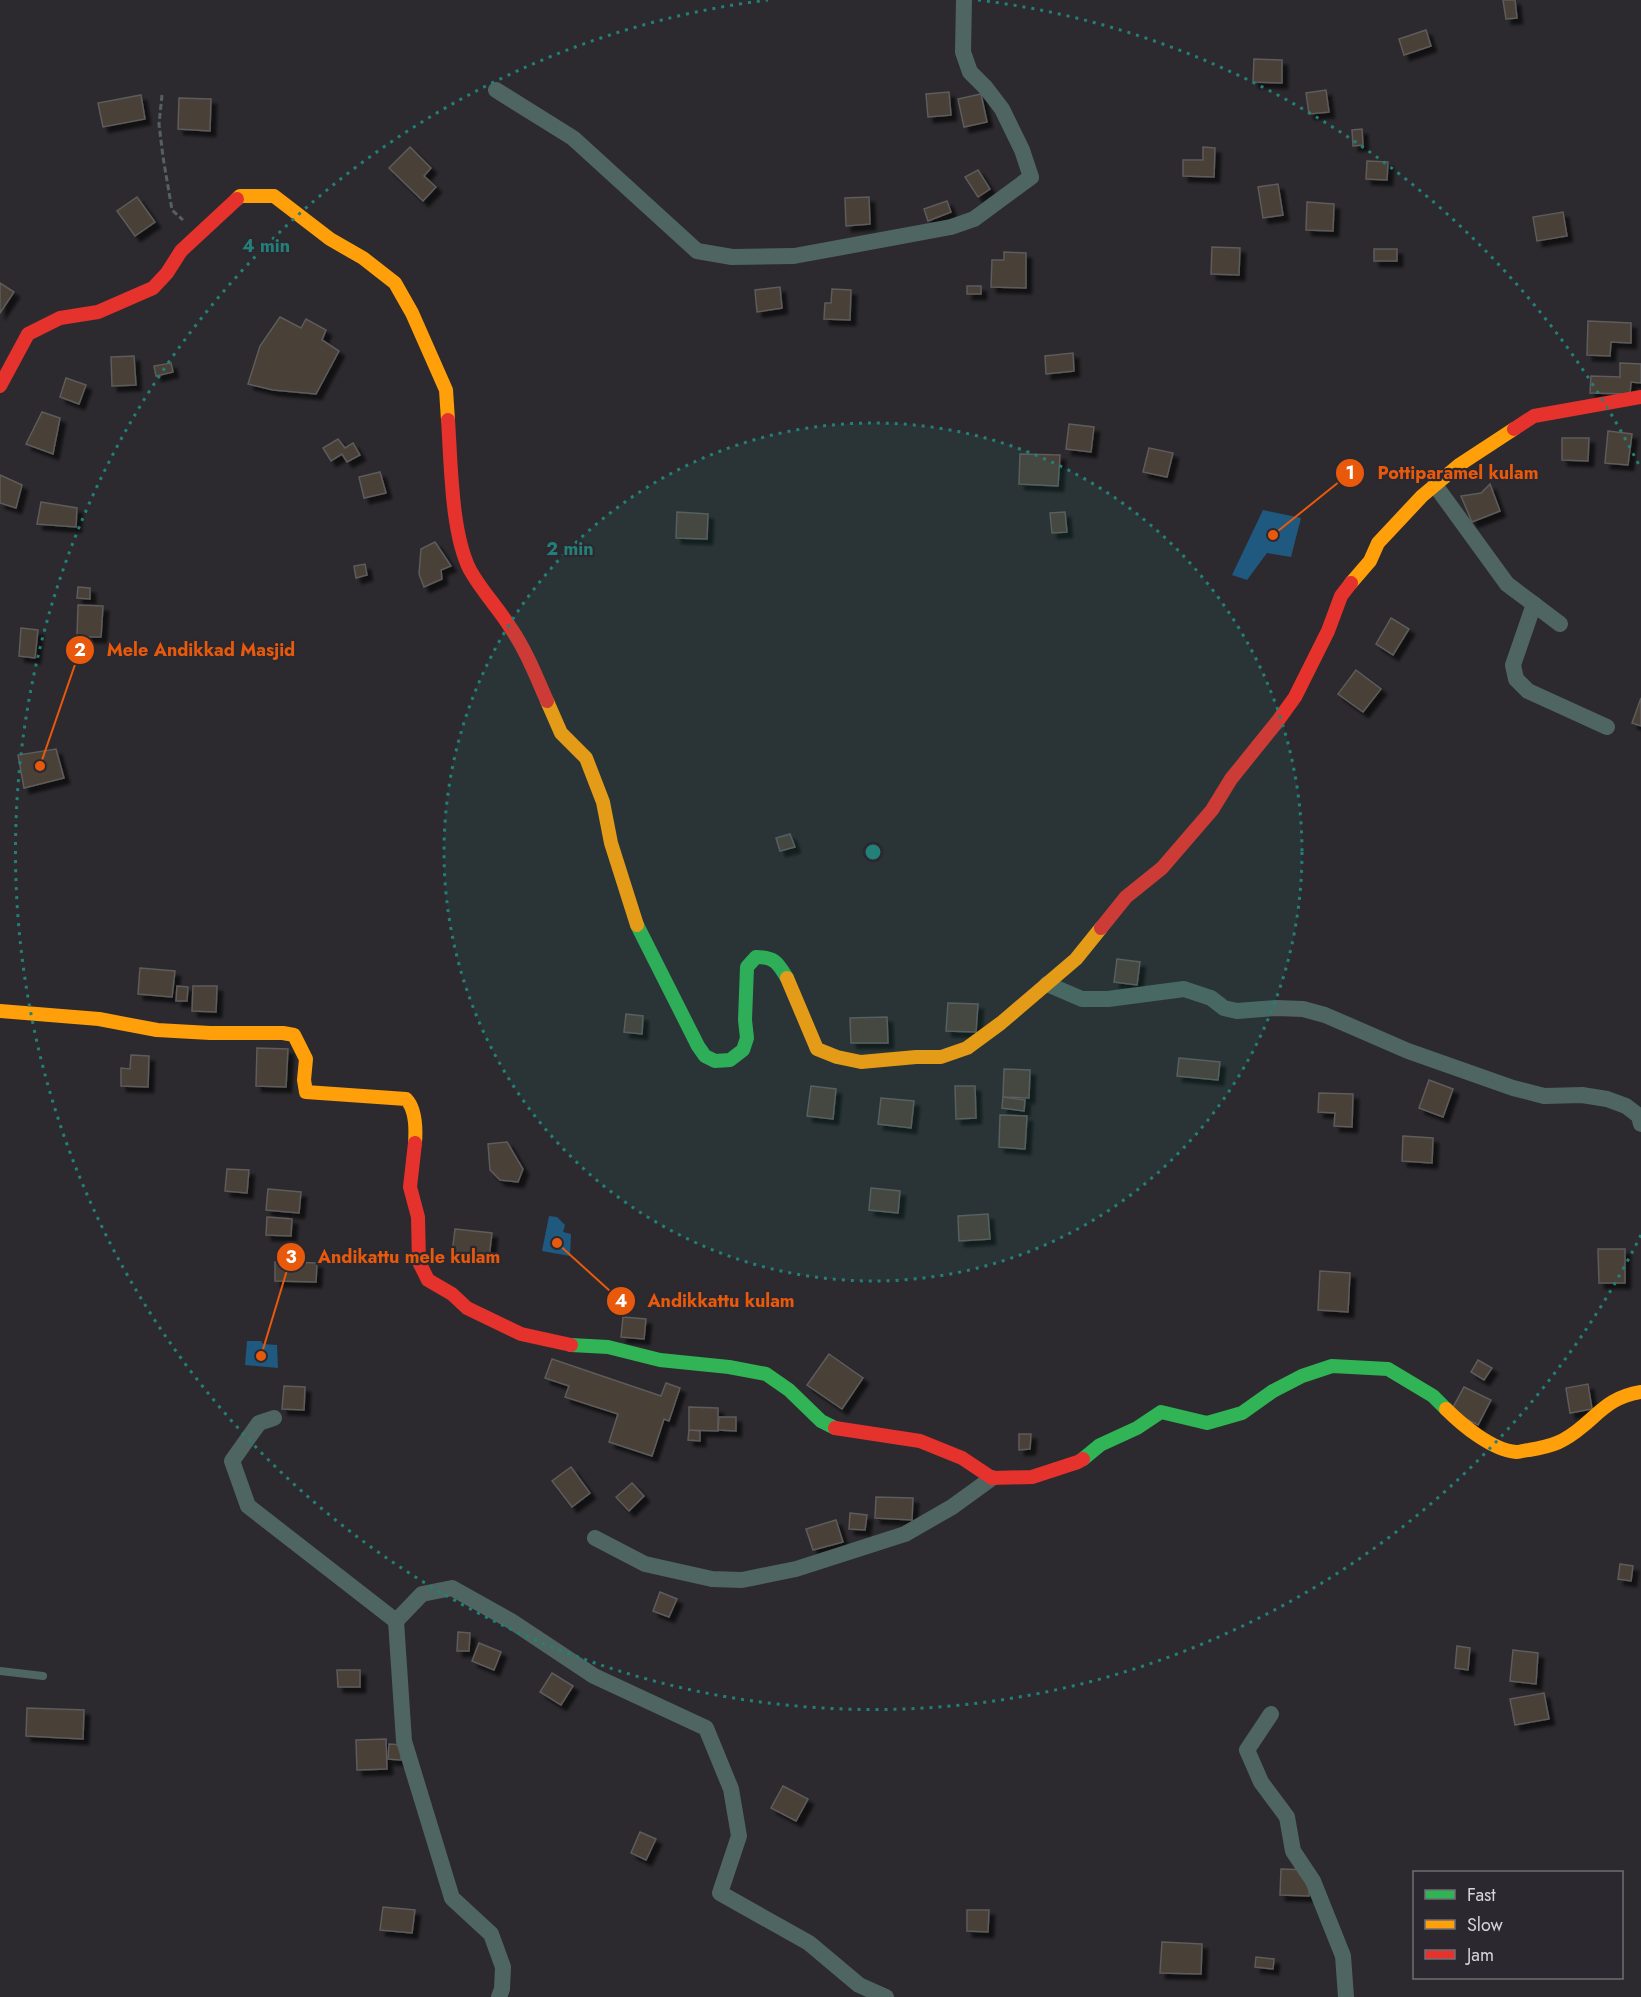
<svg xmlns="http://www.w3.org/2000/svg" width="1641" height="1997" viewBox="0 0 1641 1997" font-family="Jost,sans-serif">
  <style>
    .water { fill: #205980 }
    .building { fill: #483f38; stroke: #5e5b5c; stroke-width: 1.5; filter: url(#shadow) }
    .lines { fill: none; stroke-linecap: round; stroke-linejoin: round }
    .path { stroke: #556161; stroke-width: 3; stroke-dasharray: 6 3; stroke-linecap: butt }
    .lane { stroke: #4e6561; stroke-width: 8 }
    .street { stroke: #4e6561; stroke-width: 16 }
    .fast { stroke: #30b455; stroke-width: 14 }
    .slow { stroke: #ff9f0a; stroke-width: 14 }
    .jam { stroke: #e5322d; stroke-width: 14 }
    .ring { fill: none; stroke: #238079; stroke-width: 3; stroke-dasharray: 3 6 }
    .centre { fill: #238079; stroke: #2b292f; stroke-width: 3 }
    .ring-label { font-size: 18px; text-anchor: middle; font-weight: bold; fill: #238079; stroke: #2b292f; stroke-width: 4.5; stroke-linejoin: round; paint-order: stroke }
    .leader { fill: none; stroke: #e8590c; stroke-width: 2 }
    .callout-dot { fill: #e8590c; stroke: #2b292f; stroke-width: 2 }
    .mark-label { font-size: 18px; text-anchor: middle; font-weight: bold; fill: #fff }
    .callout-label { font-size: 18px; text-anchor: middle; font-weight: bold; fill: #e8590c; stroke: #2b292f; stroke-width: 4.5; stroke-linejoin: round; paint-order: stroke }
  </style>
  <defs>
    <filter id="shadow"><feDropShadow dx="5.5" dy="5.5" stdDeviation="1.5" flood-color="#0009"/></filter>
  </defs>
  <rect width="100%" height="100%" fill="#2c2a2e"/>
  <!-- water -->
  <g class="water">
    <polygon points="1263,510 1301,518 1291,557 1267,553 1247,580 1232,575"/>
    <polygon points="549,1216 557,1217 565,1225 563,1232 571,1234 570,1256 542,1251"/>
    <polygon points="247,1341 261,1341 263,1344 277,1345 278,1368 245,1365"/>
  </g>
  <!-- building -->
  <g class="building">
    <polygon points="1503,0 1515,0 1517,18 1506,19"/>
    <polygon points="1426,30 1431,46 1404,55 1399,39"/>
    <polygon points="1254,59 1282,60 1282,83 1253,82"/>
    <polygon points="1326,90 1329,112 1309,114 1306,93"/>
    <polygon points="949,92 951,115 928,117 926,94"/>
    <polygon points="981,94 987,122 964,127 958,99"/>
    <polygon points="141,95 145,119 103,127 98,103"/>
    <polygon points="179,98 211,99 210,131 178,129"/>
    <polygon points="1362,129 1363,145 1353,146 1352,130"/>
    <polygon points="410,147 431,168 424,176 436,187 423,201 389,168"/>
    <polygon points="1203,147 1215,148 1214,177 1183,176 1183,160 1203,160"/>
    <polygon points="1367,161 1388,162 1387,180 1366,179"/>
    <polygon points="978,170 990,189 978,197 965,177"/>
    <polygon points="1278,184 1283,215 1263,218 1258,187"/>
    <polygon points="137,197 155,222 135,236 117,211"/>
    <polygon points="869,197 870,224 846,226 845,198"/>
    <polygon points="947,201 951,212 928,221 924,209"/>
    <polygon points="1307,202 1334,204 1333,231 1306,230"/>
    <polygon points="1563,212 1567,236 1537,241 1533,217"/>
    <polygon points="1212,247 1240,248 1239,275 1211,274"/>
    <rect x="1374" y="249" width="23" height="12"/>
    <polygon points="1004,252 1026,253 1026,288 991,287 992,260 1004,260"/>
    <polygon points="0,283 14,292 0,313"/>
    <rect x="967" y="286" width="14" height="8"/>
    <polygon points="780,287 782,308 757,312 755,290"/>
    <polygon points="832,289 851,290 850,320 824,319 825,303 831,303"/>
    <polygon points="280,317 301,328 306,319 326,330 322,340 339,351 316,394 273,390 248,384 260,346"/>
    <polygon points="1588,321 1631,323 1631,343 1611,342 1610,356 1587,355"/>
    <polygon points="1073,353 1074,371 1046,374 1045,356"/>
    <polygon points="134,356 136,385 112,386 111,357"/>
    <polygon points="171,363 173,372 156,376 154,366"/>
    <polygon points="1620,363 1641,364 1641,383 1631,382 1630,394 1590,393 1591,376 1620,377"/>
    <polygon points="66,378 86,385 79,404 60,397"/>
    <polygon points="42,412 60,418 53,454 26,444"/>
    <polygon points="1069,424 1094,427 1091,452 1066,449"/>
    <polygon points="1608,431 1632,434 1628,465 1605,463"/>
    <polygon points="1562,438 1589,438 1588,461 1562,460"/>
    <polygon points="338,439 345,448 353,443 360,455 347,462 342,454 331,461 323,448"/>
    <polygon points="1149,448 1173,453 1167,477 1143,472"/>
    <polygon points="1020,454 1060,455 1058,486 1019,484"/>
    <polygon points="380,472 386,493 364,498 359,477"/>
    <polygon points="0,475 22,485 16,508 0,503"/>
    <polygon points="1490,484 1500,511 1472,522 1461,496 1481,493"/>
    <polygon points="41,502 77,508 76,527 37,524"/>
    <polygon points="677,512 708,514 707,539 676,538"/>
    <polygon points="1065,512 1067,532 1052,533 1050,513"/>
    <polygon points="435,542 451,566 441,570 442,579 424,587 419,574 421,549"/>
    <polygon points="365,564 367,575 356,578 354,566"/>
    <polygon points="78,587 90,588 90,599 77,598"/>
    <polygon points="78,605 103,606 101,637 77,637"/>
    <polygon points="1391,618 1409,629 1393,655 1376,644"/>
    <polygon points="21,628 38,630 35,658 19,656"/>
    <polygon points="1356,670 1381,689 1363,712 1338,694"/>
    <polygon points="1641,698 1641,726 1632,723"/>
    <polygon points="56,749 64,778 24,788 18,755"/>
    <polygon points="790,834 795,847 780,851 776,838"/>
    <polygon points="1117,959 1140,962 1137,985 1114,982"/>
    <polygon points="140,968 175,971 172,997 138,994"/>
    <polygon points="177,986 188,987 187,1001 176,1001"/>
    <polygon points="193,986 217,986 216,1012 192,1011"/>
    <polygon points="948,1003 978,1004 976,1032 946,1031"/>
    <polygon points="626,1014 643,1016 642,1034 624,1032"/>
    <polygon points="887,1017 888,1043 851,1043 850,1018"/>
    <polygon points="257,1048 288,1049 286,1087 256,1086"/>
    <polygon points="131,1055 149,1056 148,1087 121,1086 121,1068 130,1069"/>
    <polygon points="1179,1058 1220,1062 1218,1080 1177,1076"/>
    <polygon points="1004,1069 1030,1070 1029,1098 1003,1097"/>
    <polygon points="1429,1080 1453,1089 1443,1117 1419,1108"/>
    <polygon points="811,1086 836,1089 833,1119 807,1116"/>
    <polygon points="955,1086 975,1086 976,1118 956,1119"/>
    <polygon points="1319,1093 1353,1094 1352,1127 1334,1126 1335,1113 1318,1112"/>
    <polygon points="1003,1097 1025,1100 1024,1111 1002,1108"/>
    <polygon points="881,1098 914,1101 911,1128 878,1124"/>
    <polygon points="1000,1115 1027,1116 1025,1149 999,1147"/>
    <polygon points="1403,1136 1433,1138 1432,1163 1402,1161"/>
    <polygon points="507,1142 523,1169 518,1182 500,1180 490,1170 488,1144"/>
    <polygon points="227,1169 249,1170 247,1193 225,1191"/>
    <polygon points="871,1188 900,1191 898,1213 869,1210"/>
    <polygon points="268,1189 301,1192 299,1213 266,1210"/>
    <polygon points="988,1214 990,1239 959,1241 958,1216"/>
    <polygon points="267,1217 292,1219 291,1236 266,1235"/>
    <polygon points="455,1229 492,1233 489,1258 452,1254"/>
    <polygon points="1598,1249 1625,1249 1625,1283 1599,1283"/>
    <polygon points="275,1262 317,1263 316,1282 275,1281"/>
    <polygon points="1320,1271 1350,1273 1348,1312 1318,1310"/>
    <polygon points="623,1317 646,1319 644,1339 621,1337"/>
    <polygon points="829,1354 863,1378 842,1409 807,1385"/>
    <polygon points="552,1359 661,1396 666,1383 680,1388 669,1421 664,1419 652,1456 609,1442 618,1414 565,1397 569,1386 545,1378"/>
    <polygon points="1478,1360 1492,1368 1484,1380 1471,1372"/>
    <polygon points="1588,1384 1592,1409 1570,1413 1566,1388"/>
    <polygon points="284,1386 305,1387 304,1410 282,1409"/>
    <polygon points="1464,1387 1491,1400 1478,1425 1451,1411"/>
    <polygon points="689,1407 718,1408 718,1431 689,1430"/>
    <polygon points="719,1417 736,1417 736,1431 718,1430"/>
    <polygon points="689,1430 700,1431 700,1441 688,1440"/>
    <polygon points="1019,1434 1031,1434 1030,1449 1019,1450"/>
    <polygon points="571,1467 590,1493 572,1507 552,1481"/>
    <polygon points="632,1483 644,1496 629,1511 616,1497"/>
    <polygon points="876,1497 913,1498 912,1520 875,1518"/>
    <polygon points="850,1513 867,1515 865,1530 849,1529"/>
    <polygon points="836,1520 843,1542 813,1550 806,1529"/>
    <polygon points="1620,1564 1633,1566 1631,1581 1618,1579"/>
    <polygon points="660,1592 677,1599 669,1617 653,1611"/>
    <polygon points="458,1632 470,1633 469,1651 457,1651"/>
    <polygon points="479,1643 501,1652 494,1670 472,1661"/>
    <polygon points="1457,1646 1470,1648 1468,1670 1455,1668"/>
    <polygon points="1513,1650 1538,1653 1536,1684 1510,1681"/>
    <polygon points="337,1670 360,1670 360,1687 338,1687"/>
    <polygon points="552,1673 573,1686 561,1705 540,1692"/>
    <polygon points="1544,1693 1549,1719 1515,1725 1510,1699"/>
    <polygon points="27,1708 84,1710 83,1739 26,1736"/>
    <polygon points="386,1739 387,1769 357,1770 356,1740"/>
    <polygon points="389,1744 402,1745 401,1760 388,1759"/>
    <polygon points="783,1786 808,1799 796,1821 771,1808"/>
    <polygon points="640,1832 656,1839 646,1860 631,1853"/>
    <polygon points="1281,1869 1310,1870 1309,1896 1280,1895"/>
    <polygon points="383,1907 415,1910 412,1933 380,1930"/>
    <polygon points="967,1910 989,1910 988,1932 967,1931"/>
    <polygon points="1162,1942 1202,1944 1201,1974 1160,1973"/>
    <polygon points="1256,1957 1274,1959 1273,1969 1255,1967"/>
  </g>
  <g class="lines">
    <!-- path -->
    <polyline class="path" points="162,95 159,124 163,157 172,210 183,220"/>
    <!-- lane -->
    <polyline class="lane" points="0,1671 43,1676"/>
    <!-- street -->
    <g class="street">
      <polyline points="496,90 573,138 697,251 732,257 794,256 951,227 974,219 1031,177 1022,150 1002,109 986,88 970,72 963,52 964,0"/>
      <polyline points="1435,485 1507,584 1560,624"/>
      <polyline points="1534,604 1513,665 1516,679 1528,691 1607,727"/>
      <polyline points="1047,984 1082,999 1108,999 1184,989 1211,998 1224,1008 1237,1011 1276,1008 1303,1009 1325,1015 1408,1051 1513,1088 1544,1096 1582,1095 1607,1099 1626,1106 1639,1116 1641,1124"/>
      <polyline points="274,1418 259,1423 232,1461 248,1506 396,1621 422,1594 452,1588 511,1621 594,1676 706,1728 731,1789 739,1836 720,1893 809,1943 859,1985 886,1997"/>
      <polyline points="595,1538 645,1564 712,1579 742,1580 796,1569 905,1534 952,1507 992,1478"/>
      <polyline points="396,1621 404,1741 452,1898 491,1934 503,1967 502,1989 499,1997"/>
      <polyline points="1271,1714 1247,1750 1261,1782 1287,1817 1293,1851 1313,1881 1343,1956 1346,1997"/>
    </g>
    <!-- fast -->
    <g class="fast">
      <path d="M637,925L698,1046L705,1056L715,1061L730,1060L743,1050L747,1038L745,1020L747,967L756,957C775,957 778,963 787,978"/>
      <polyline points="571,1345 608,1347 660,1360 729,1367 766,1374 789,1390 821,1421 835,1428"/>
      <polyline points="1083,1459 1100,1445 1137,1428 1161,1412 1207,1423 1242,1413 1273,1391 1302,1376 1332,1366 1388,1369 1433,1396 1446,1409"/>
    </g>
    <!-- slow -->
    <g class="slow">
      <polyline points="237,199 240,196 274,196 330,239 363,258 395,283 412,313 446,390 448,420"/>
      <polyline points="1351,583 1370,561 1378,543 1422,496 1459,465 1514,429"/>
      <polyline points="547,701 561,733 586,758 603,802 611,843 637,925"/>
      <polyline points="787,978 817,1049 837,1057 861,1062 916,1057 941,1057 967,1048 1001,1023 1076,959 1101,928"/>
      <path d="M0,1011L99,1019L157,1030L210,1033H283L294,1035L306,1059L304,1080L306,1092L406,1099C416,1109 416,1129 415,1143"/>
      <path d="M1446,1409C1462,1425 1492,1450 1516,1452C1520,1452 1525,1450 1529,1450C1553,1446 1564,1442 1583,1426C1603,1409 1612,1397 1641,1392"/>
    </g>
    <!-- jam -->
    <g class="jam">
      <polyline points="0,386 28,334 60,318 98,312 153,288 167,273 181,251 237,199"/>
      <path d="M448,420C451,462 451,533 470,570C481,590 498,608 510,627C526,650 536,676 547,701"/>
      <polyline points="1514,429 1534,416 1641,397"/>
      <polyline points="1101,928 1126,897 1162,868 1212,810 1231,779 1277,722 1295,697 1328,631 1341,596 1351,583"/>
      <polyline points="415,1143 410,1187 418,1217 419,1262 428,1280 452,1294 467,1308 521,1334 571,1345"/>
      <polyline points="835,1428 920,1441 962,1458 992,1478 1032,1477 1078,1462 1083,1459"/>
    </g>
  </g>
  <!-- distance rings -->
  <circle cx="873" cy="852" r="429" fill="#238079" fill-opacity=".12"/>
  <g class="ring">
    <circle cx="873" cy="852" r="429"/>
    <path d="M1641 1235A858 858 0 1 1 768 0M978 0A858 858 0 0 1 1641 469"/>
  </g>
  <circle cx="873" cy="852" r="9" class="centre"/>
  <g class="ring-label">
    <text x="266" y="252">4 min</text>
    <text x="570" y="555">2 min</text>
  </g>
  <!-- callouts -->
  <path class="leader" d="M1273 535L1350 473M40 766L80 650M261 1356L291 1257M557 1243L621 1301"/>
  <g class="callout-dot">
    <circle cx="1273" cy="535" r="6"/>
    <circle cx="40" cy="766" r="6"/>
    <circle cx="261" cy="1356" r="6"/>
    <circle cx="557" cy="1243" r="6"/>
    <circle cx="1350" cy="473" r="15"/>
    <circle cx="80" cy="650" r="15"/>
    <circle cx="291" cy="1257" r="15"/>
    <circle cx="621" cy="1301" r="15"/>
  </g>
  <g class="mark-label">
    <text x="1350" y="479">1</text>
    <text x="80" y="656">2</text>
    <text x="291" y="1263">3</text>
    <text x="621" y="1307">4</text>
  </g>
  <g class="callout-label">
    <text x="1458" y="479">Pottiparamel kulam</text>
    <text x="201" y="656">Mele Andikkad Masjid</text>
    <text x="409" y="1263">Andikattu mele kulam</text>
    <text x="721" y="1307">Andikkattu kulam</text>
  </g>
  <!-- legend -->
  <rect x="1413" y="1871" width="210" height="108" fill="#2b292f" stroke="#706e73" stroke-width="1.5"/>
  <rect x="1425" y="1890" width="30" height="9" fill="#30b455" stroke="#706e73" stroke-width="1.5"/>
  <text x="1467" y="1901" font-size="18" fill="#d7d5d9">Fast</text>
  <rect x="1425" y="1920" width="30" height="9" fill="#ff9f0a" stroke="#706e73" stroke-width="1.5"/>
  <text x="1467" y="1931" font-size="18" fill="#d7d5d9">Slow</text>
  <rect x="1425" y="1950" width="30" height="9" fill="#e5322d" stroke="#706e73" stroke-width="1.5"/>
  <text x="1467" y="1961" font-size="18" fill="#d7d5d9">Jam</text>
</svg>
